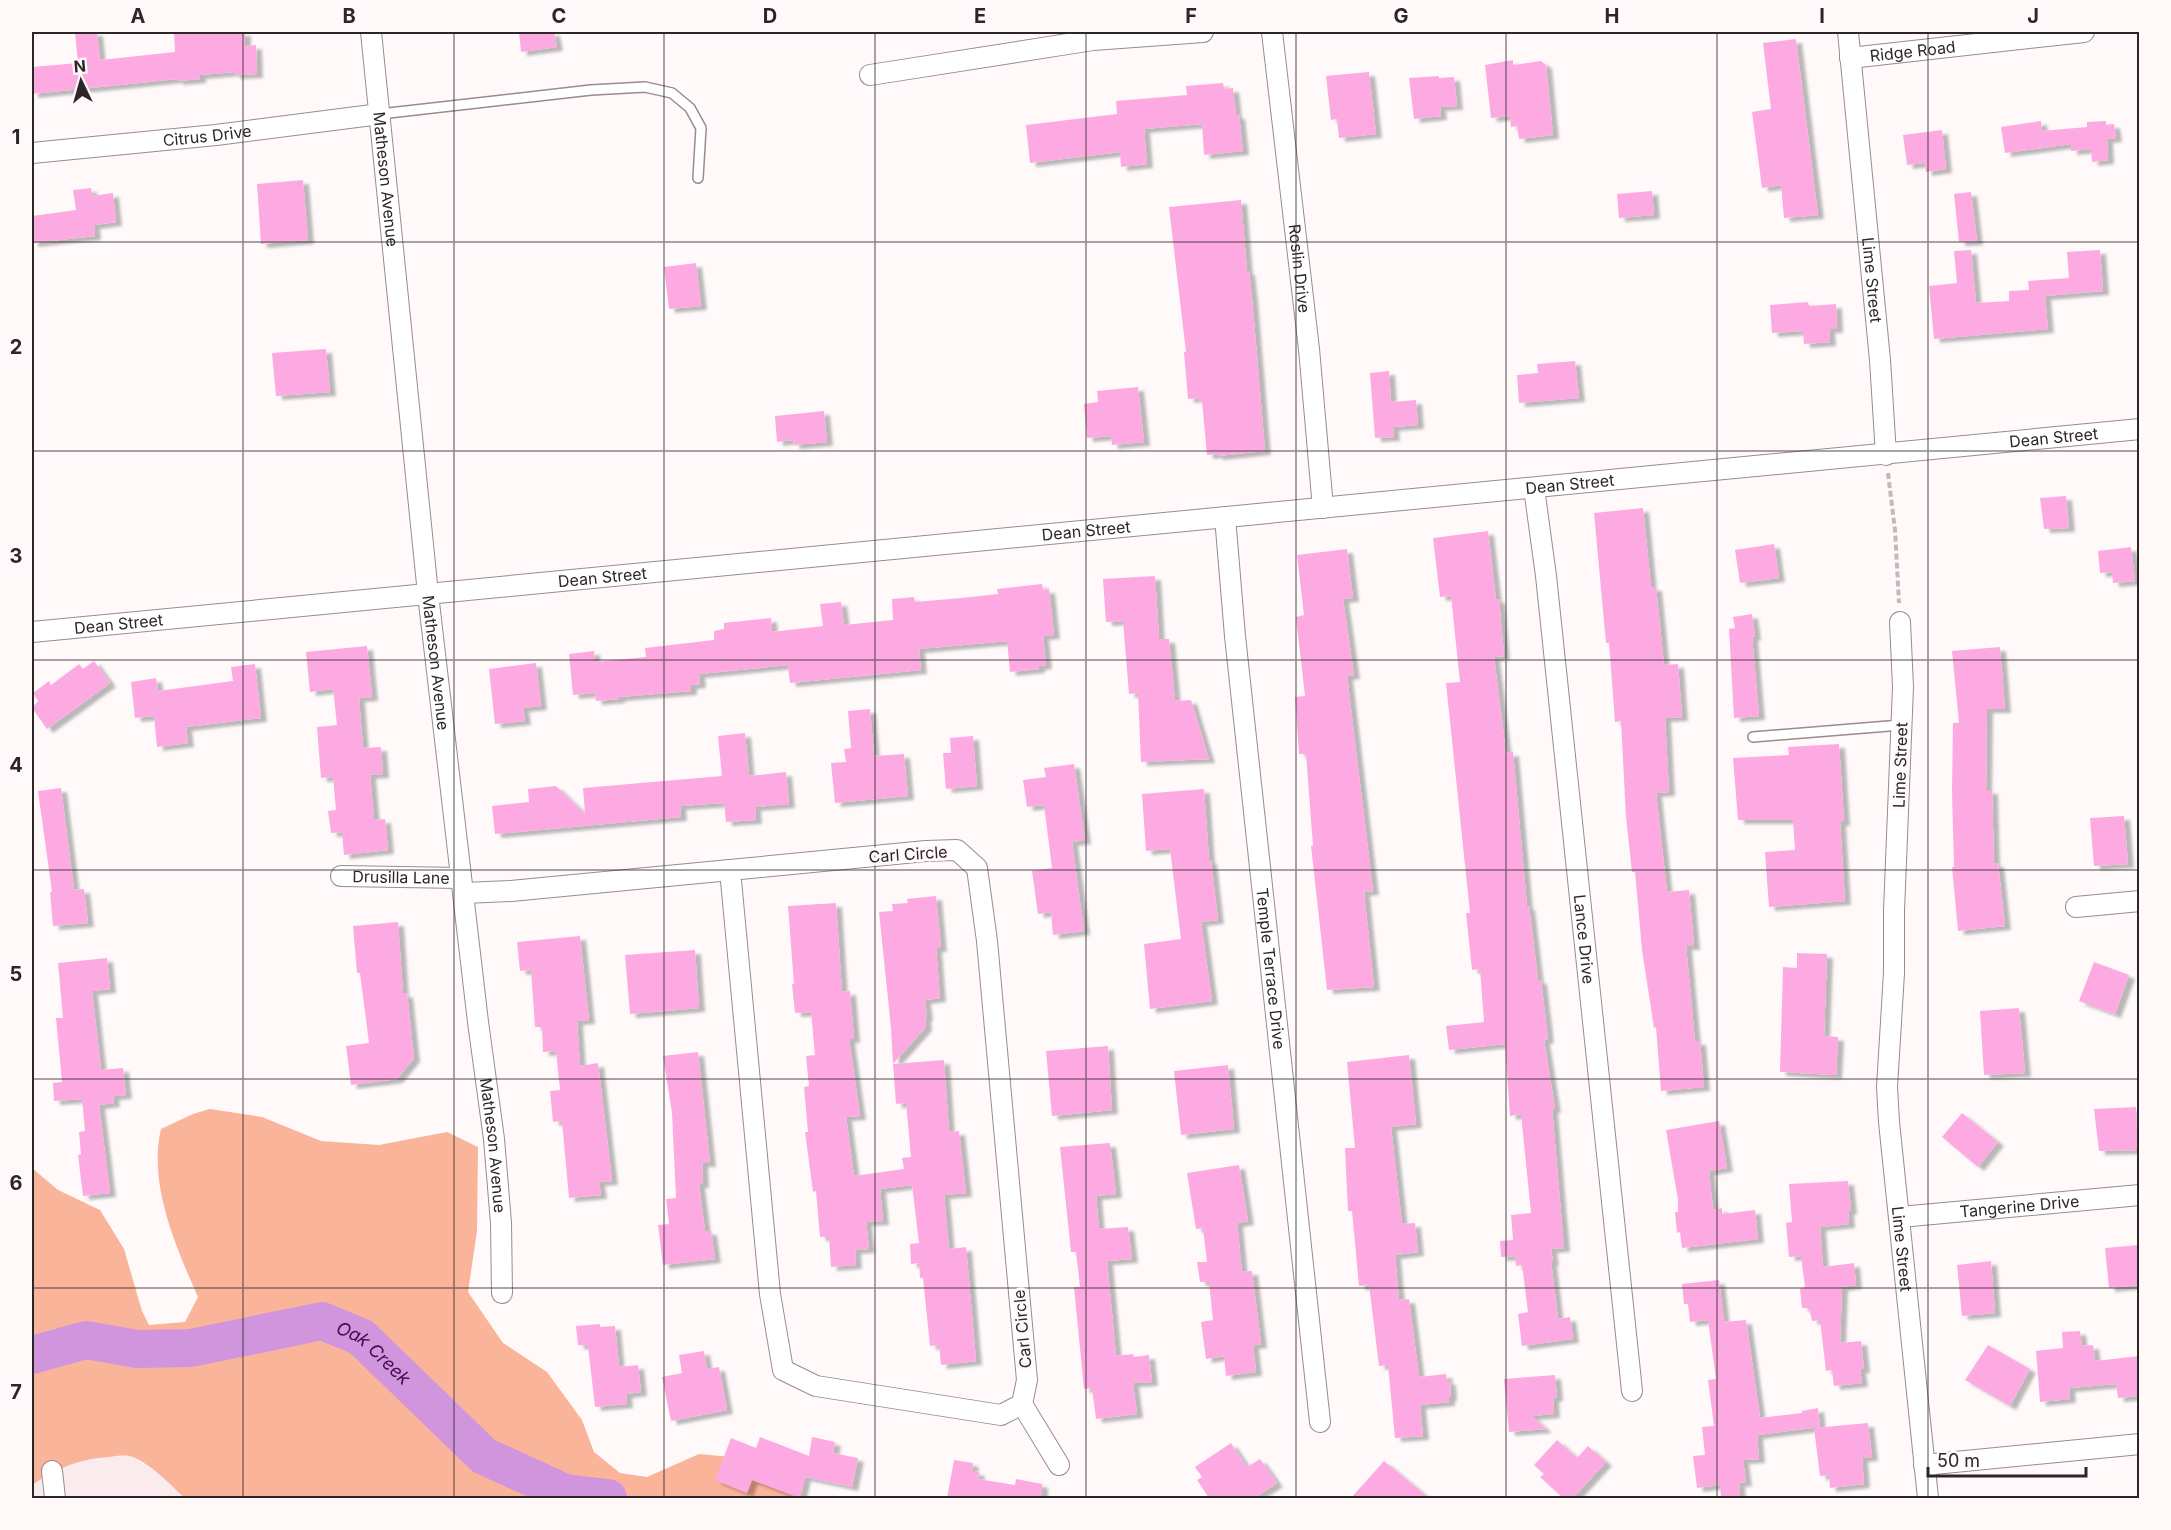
<svg xmlns="http://www.w3.org/2000/svg" width="2171" height="1530" viewBox="0 0 2171 1530" font-family="Inter,sans-serif">
  <style>
    .built { fill: #f9ebee }
    .green { fill: #fab499 }
    .lines { fill: none; stroke-linecap: round; stroke-linejoin: round }
    .river { stroke: #d095dd; stroke-width: 38 }
    .building { fill: #feaae2; filter: url(#shadow) }
    .lane-casing { stroke: #998b8e; stroke-width: 12 }
    .street-casing { stroke: #998b8e; stroke-width: 22 }
    .path { stroke: #c0babb; stroke-width: 4; stroke-dasharray: 6 3; stroke-linecap: butt }
    .lane { stroke: #fff; stroke-width: 9 }
    .street { stroke: #fff; stroke-width: 20 }
    .grid { fill: none; stroke: #2c2628; stroke-width: 1.5; stroke-opacity: 0.55 }
    .labels { text-anchor: middle; stroke-width: 6; stroke-linejoin: round; paint-order: stroke }
    .street-label { font-size: 16px; fill: #2c2628; stroke: #fff9fa }
    .water-label { font-size: 18px; font-style: italic; fill: #440d4f; stroke: #fff9fa }
    .neatline { fill: none; stroke: #2c2628; stroke-width: 2 }
    .grid-label { font-size: 20px; text-anchor: middle; font-weight: bold; fill: #2c2628 }
  </style>
  <defs>
    <filter id="shadow"><feDropShadow dx="6" dy="4" stdDeviation="1.5" flood-color="#0004"/></filter>
  </defs>
  <rect width="100%" height="100%" fill="#fff9fa"/>
  <!-- built -->
  <polygon class="built" points="122,1456 131,1456 168,1480 184,1498 32,1498 32,1485 52,1472 86,1459"/>
  <!-- green -->
  <path class="green" d="M210,1109L262,1117L321,1141L379,1145L447,1132L478,1147L477,1231L468,1292L503,1343L547,1372L582,1420L594,1452L620,1473L647,1477L699,1454L732,1457L790,1491L798,1498H184C173,1486 145,1459 129,1456C123,1455 116,1456 110,1457C78,1459 58,1468 32,1485V1168L58,1190L100,1210L124,1249L142,1311L149,1325L185,1322L198,1297C176,1247 148,1184 161,1129L193,1114Z"/>
  <g class="lines">
    <!-- river -->
    <path class="river" id="s1" d="M32,1355L86,1340L137,1349L191,1348L322,1321L361,1337L484,1456L565,1493L608,1498"/>
  </g>
  <!-- building -->
  <g class="building">
    <polygon points="75,32 97,32 100,60 175,52 174,32 245,32 245,46 256,45 257,74 234,75 234,72 200,75 200,79 178,81 177,79 32,94 32,67 78,63"/>
    <polygon points="519,32 554,32 557,47 521,52"/>
    <polygon points="1796,39 1818,215 1784,218 1781,185 1762,188 1752,112 1771,109 1763,43"/>
    <polygon points="1513,60 1513,65 1541,61 1546,65 1553,135 1519,139 1517,126 1511,127 1510,116 1491,118 1485,65"/>
    <polygon points="1369,72 1376,134 1339,138 1337,119 1331,120 1326,76"/>
    <polygon points="1439,76 1439,78 1454,77 1457,106 1440,107 1441,116 1414,119 1409,78"/>
    <polygon points="1223,83 1224,89 1233,88 1236,115 1239,115 1243,151 1204,155 1202,124 1144,129 1147,164 1121,167 1120,152 1030,163 1026,125 1117,114 1116,101 1187,95 1186,86"/>
    <polygon points="2041,121 2042,131 2087,127 2087,122 2106,121 2106,125 2114,124 2116,138 2107,139 2108,160 2092,162 2091,149 2071,151 2071,144 2005,153 2001,127"/>
    <polygon points="1942,130 1946,169 1926,172 1925,163 1907,165 1903,135"/>
    <polygon points="303,180 308,240 261,244 257,184"/>
    <polygon points="91,188 92,196 113,193 116,222 94,225 95,236 32,243 32,216 76,210 73,190"/>
    <polygon points="1652,191 1654,215 1619,218 1617,194"/>
    <polygon points="1971,192 1977,241 1959,242 1954,194"/>
    <polygon points="1241,200 1247,271 1249,271 1252,298 1265,451 1217,456 1217,454 1207,455 1202,401 1198,401 1198,398 1188,399 1184,352 1186,352 1169,207"/>
    <polygon points="1971,250 1976,303 2009,301 2009,291 2029,290 2028,281 2069,278 2067,252 2100,250 2103,291 2045,296 2048,329 1934,339 1929,286 1957,283 1954,251"/>
    <polygon points="696,263 701,306 669,309 664,267"/>
    <polygon points="1808,302 1809,306 1836,304 1837,329 1829,329 1830,342 1804,344 1803,331 1772,333 1770,305"/>
    <polygon points="326,349 330,392 276,396 272,353"/>
    <polygon points="1575,361 1579,398 1519,403 1517,375 1538,373 1537,364"/>
    <polygon points="1389,371 1391,402 1416,400 1418,425 1393,427 1394,437 1375,438 1370,373"/>
    <polygon points="1138,387 1144,442 1112,445 1111,436 1087,438 1084,404 1098,402 1097,391"/>
    <polygon points="824,411 827,442 794,445 793,440 777,442 775,416"/>
    <polygon points="2066,496 2069,528 2044,529 2040,498"/>
    <polygon points="1643,508 1651,587 1656,587 1664,665 1678,664 1682,717 1665,718 1669,792 1656,793 1667,892 1689,890 1694,946 1686,946 1695,1041 1700,1041 1704,1087 1661,1091 1656,1027 1654,1028 1642,950 1635,872 1632,872 1626,817 1621,721 1615,722 1609,643 1606,643 1594,513"/>
    <polygon points="1488,531 1496,599 1499,599 1504,656 1494,657 1506,753 1513,752 1527,906 1529,906 1538,980 1541,980 1548,1039 1544,1040 1555,1109 1552,1109 1564,1248 1551,1249 1553,1262 1551,1262 1558,1319 1570,1317 1573,1339 1522,1346 1518,1314 1528,1312 1522,1265 1516,1266 1515,1256 1501,1257 1500,1241 1513,1240 1511,1215 1531,1213 1521,1114 1510,1116 1505,1044 1449,1050 1446,1026 1484,1022 1480,969 1472,970 1466,913 1470,913 1446,683 1460,682 1451,596 1440,597 1433,538"/>
    <polygon points="1774,544 1779,578 1740,583 1735,550"/>
    <polygon points="2131,547 2135,581 2113,583 2112,572 2100,573 2098,551"/>
    <polygon points="1347,549 1353,598 1343,599 1354,675 1347,676 1373,891 1364,892 1374,987 1327,990 1311,846 1313,846 1306,754 1299,754 1295,697 1305,696 1296,617 1304,615 1297,555"/>
    <polygon points="1155,576 1159,639 1169,639 1175,701 1191,700 1209,759 1141,762 1138,693 1129,694 1123,621 1106,622 1103,579"/>
    <polygon points="1042,584 1043,590 1049,589 1054,635 1043,636 1046,665 1039,666 1039,669 1010,672 1007,641 919,649 921,670 790,683 788,665 699,674 700,684 691,685 691,691 619,697 619,699 596,701 595,693 573,695 569,654 594,651 595,662 646,657 645,648 714,640 714,631 724,629 724,623 771,618 772,632 823,626 820,604 841,602 844,625 893,620 892,599 914,597 915,602 961,598 998,594 997,589"/>
    <polygon points="1752,614 1755,636 1752,637 1759,716 1734,718 1729,629 1735,628 1733,617"/>
    <polygon points="367,646 372,697 359,698 363,748 381,747 383,774 370,775 374,820 385,819 388,850 344,855 342,832 331,833 328,811 336,810 333,777 321,778 317,727 337,725 333,689 310,692 306,652"/>
    <polygon points="2000,647 2005,709 1987,709 1986,790 1992,790 1994,863 1998,863 2005,926 1958,931 1952,867 1954,867 1952,791 1953,723 1959,723 1952,651"/>
    <polygon points="94,661 110,683 47,729 32,708 38,701 33,693 49,681 51,685 79,664 83,669"/>
    <polygon points="536,663 541,706 523,708 525,721 495,724 489,669"/>
    <polygon points="255,664 261,718 186,727 188,743 157,747 154,716 135,718 131,682 156,678 158,691 233,681 231,667"/>
    <polygon points="870,709 874,756 904,754 908,796 835,803 831,763 846,762 844,749 851,748 848,711"/>
    <polygon points="745,733 749,776 786,772 789,804 755,807 756,820 726,822 724,803 680,806 681,817 495,834 492,806 529,802 528,789 556,786 585,814 583,788 722,776 718,736"/>
    <polygon points="973,736 977,786 946,789 943,753 951,753 950,738"/>
    <polygon points="1839,744 1844,822 1840,822 1845,901 1769,907 1765,852 1795,850 1793,820 1738,820 1733,758 1789,755 1788,747"/>
    <polygon points="1074,764 1085,840 1072,842 1084,931 1053,935 1051,912 1038,914 1032,871 1052,868 1044,805 1027,807 1023,780 1046,777 1044,768"/>
    <polygon points="61,788 74,890 84,889 88,923 53,926 50,892 52,892 38,791"/>
    <polygon points="1204,789 1209,860 1211,860 1218,920 1201,922 1212,1001 1150,1009 1144,944 1181,939 1170,849 1146,851 1142,794"/>
    <polygon points="2124,816 2128,864 2094,866 2090,818"/>
    <polygon points="936,896 941,948 936,948 940,998 925,1000 927,1017 925,1018 926,1027 893,1064 891,1028 879,912 893,911 892,904 908,903 907,899"/>
    <polygon points="836,903 842,992 850,991 854,1039 849,1039 860,1116 846,1117 854,1176 904,1169 902,1158 911,1157 906,1103 896,1104 893,1064 944,1060 949,1132 959,1131 966,1193 944,1195 949,1249 966,1247 976,1361 941,1365 939,1345 930,1346 923,1278 920,1278 919,1263 911,1264 910,1244 919,1243 912,1185 880,1189 883,1221 866,1222 869,1249 855,1250 856,1265 831,1267 829,1237 820,1237 816,1191 813,1192 805,1132 808,1132 804,1087 809,1086 806,1056 815,1055 811,1012 795,1013 792,984 794,984 788,906"/>
    <polygon points="398,922 403,994 407,993 414,1058 397,1079 351,1085 346,1046 369,1043 360,973 357,973 353,926"/>
    <polygon points="580,936 589,1020 577,1021 580,1066 598,1063 612,1181 599,1182 601,1195 569,1198 562,1121 553,1122 550,1091 560,1090 556,1051 543,1052 542,1027 535,1027 531,970 520,971 517,942"/>
    <polygon points="695,950 699,1008 630,1014 625,955"/>
    <polygon points="1797,953 1827,954 1824,1036 1838,1037 1836,1075 1780,1072 1783,967 1797,968"/>
    <polygon points="107,958 110,989 92,991 101,1070 123,1068 126,1095 113,1096 114,1103 99,1105 110,1193 83,1196 78,1155 81,1154 79,1132 85,1131 82,1099 54,1101 53,1083 62,1082 56,1018 63,1018 58,963"/>
    <polygon points="2094,962 2129,975 2115,1014 2079,1001"/>
    <polygon points="2019,1008 2025,1073 1984,1075 1980,1011"/>
    <polygon points="1108,1046 1112,1110 1052,1116 1046,1051"/>
    <polygon points="698,1052 710,1163 702,1163 703,1184 699,1184 705,1231 711,1231 715,1259 663,1265 658,1225 669,1224 666,1199 676,1198 672,1113 663,1056"/>
    <polygon points="1409,1055 1416,1124 1391,1127 1402,1224 1415,1223 1418,1252 1395,1255 1399,1300 1409,1299 1419,1377 1446,1374 1447,1381 1450,1381 1451,1397 1449,1397 1449,1402 1420,1405 1423,1436 1395,1438 1388,1365 1379,1366 1369,1285 1359,1286 1352,1211 1348,1211 1345,1148 1355,1148 1347,1062"/>
    <polygon points="1228,1065 1234,1129 1181,1135 1174,1071"/>
    <polygon points="2136,1107 2137,1150 2099,1151 2094,1109"/>
    <polygon points="1962,1113 1998,1142 1978,1167 1942,1137"/>
    <polygon points="1719,1121 1727,1168 1709,1171 1713,1210 1722,1208 1722,1214 1755,1210 1758,1239 1682,1248 1680,1232 1677,1233 1675,1212 1678,1212 1678,1200 1666,1130"/>
    <polygon points="1110,1143 1116,1194 1096,1196 1099,1229 1128,1227 1132,1259 1107,1261 1116,1356 1133,1354 1134,1357 1149,1355 1152,1382 1133,1383 1137,1414 1096,1419 1092,1388 1084,1389 1074,1287 1080,1287 1076,1252 1071,1252 1060,1147"/>
    <polygon points="1239,1165 1248,1221 1237,1223 1242,1272 1252,1271 1261,1344 1253,1345 1256,1372 1226,1376 1224,1356 1206,1359 1201,1322 1213,1320 1209,1282 1200,1282 1197,1262 1207,1262 1203,1228 1196,1229 1187,1173"/>
    <polygon points="1848,1181 1851,1210 1848,1211 1849,1224 1820,1227 1823,1267 1854,1263 1856,1285 1842,1287 1840,1343 1861,1341 1864,1369 1860,1369 1862,1383 1834,1386 1832,1370 1826,1371 1820,1320 1812,1321 1809,1308 1802,1308 1800,1289 1805,1287 1801,1256 1789,1257 1786,1223 1792,1222 1789,1184"/>
    <polygon points="2139,1245 2139,1285 2109,1288 2105,1248"/>
    <polygon points="1991,1261 1995,1313 1962,1316 1957,1265"/>
    <polygon points="1719,1280 1724,1322 1746,1320 1760,1418 1802,1413 1802,1411 1818,1408 1820,1427 1757,1435 1759,1459 1743,1460 1746,1482 1739,1483 1740,1497 1721,1498 1720,1485 1697,1488 1693,1456 1705,1455 1702,1427 1714,1426 1708,1380 1716,1379 1708,1320 1690,1322 1688,1304 1684,1304 1682,1284"/>
    <polygon points="600,1324 600,1327 615,1326 619,1367 638,1365 641,1392 626,1394 627,1404 595,1407 588,1346 578,1345 576,1326"/>
    <polygon points="2080,1331 2082,1346 2093,1345 2095,1361 2139,1356 2139,1396 2118,1398 2116,1384 2069,1388 2070,1399 2040,1402 2036,1351 2063,1348 2062,1332"/>
    <polygon points="1988,1345 2030,1369 2010,1406 1965,1380"/>
    <polygon points="704,1351 707,1369 719,1367 727,1410 671,1421 662,1377 682,1373 679,1355"/>
    <polygon points="1555,1375 1557,1397 1553,1398 1554,1414 1532,1416 1546,1429 1509,1432 1504,1379"/>
    <polygon points="1868,1423 1872,1457 1862,1458 1864,1484 1830,1488 1829,1475 1820,1476 1814,1428"/>
    <polygon points="760,1437 809,1456 812,1437 835,1442 833,1453 858,1458 852,1487 805,1477 800,1498 752,1480 747,1493 715,1480 731,1438 756,1448"/>
    <polygon points="1557,1440 1577,1458 1588,1446 1606,1462 1573,1498 1563,1498 1540,1477 1544,1474 1534,1465"/>
    <polygon points="1231,1443 1247,1467 1260,1459 1277,1483 1254,1498 1209,1498 1197,1480 1202,1477 1195,1467"/>
    <polygon points="954,1460 973,1463 972,1471 979,1472 978,1479 1015,1485 1016,1479 1042,1484 1042,1498 947,1498"/>
    <polygon points="1384,1461 1429,1498 1351,1498"/>
  </g>
  <g class="lines">
    <!-- lane casing -->
    <g class="lane-casing">
      <g id="lane">
        <polyline points="380,114 591,90 645,87 672,93 690,108 701,128 698,178"/>
        <polyline points="1753,737 1901,725"/>
      </g>
    </g>
    <!-- street casing -->
    <g class="street-casing">
      <g id="street">
        <path id="s2" d="M371,32L428,594L478,1022L494,1139L501,1223L502,1293"/>
        <path id="s3" d="M1272,32L1309,349L1323,508"/>
        <path id="s4" d="M1848,32L1880,360L1886,455"/>
        <path id="s5" d="M1850,58L2084,32"/>
        <polyline points="870,75 1093,40 1203,32"/>
        <path id="s6" d="M32,153L216,135L380,114"/>
        <path id="s7" d="M1534,488L1546,576L1632,1391"/>
        <path id="s8" d="M1225,517L1235,636L1320,1422"/>
        <path id="s9" d="M1900,622L1903,687L1894,911V973L1887,1087L1889,1122L1928,1498"/>
        <path id="s10" d="M32,632L2140,429"/>
        <polygon points="957,850 977,868 987,941 1027,1380 1022,1404 1001,1415 816,1386 783,1370 770,1294 730,870 926,851"/>
        <path id="s11" d="M341,876L461,878"/>
        <polyline points="464,893 511,891 730,870"/>
        <polyline points="2076,907 2140,901"/>
        <path id="s12" d="M1900,1217L2140,1195"/>
        <polyline points="1022,1404 1059,1465"/>
        <polyline points="1924,1465 2140,1444"/>
        <polyline points="52,1471 55,1498"/>
      </g>
    </g>
    <!-- path -->
    <polyline class="path" points="1888,473 1895,530 1899,603"/>
    <!-- lane -->
    <use href="#lane" class="lane"/>
    <!-- street -->
    <use href="#street" class="street"/>
  </g>
  <!-- grid -->
  <path class="grid" d="M243,32V1498M454,32V1498M664,32V1498M875,32V1498M1086,32V1498M1296,32V1498M1506,32V1498M1717,32V1498M1928,32V1498M32,242H2140M32,451H2140M32,660H2140M32,870H2140M32,1079H2140M32,1288H2140"/>
  <g class="labels">
    <!-- street labels -->
    <g class="street-label">
      <text dy="6" stroke="none"><textPath href="#s5" startOffset="63">Ridge Road</textPath></text>
      <text dy="6" stroke="none"><textPath href="#s6" startOffset="176">Citrus Drive</textPath></text>
      <text dy="6" stroke="none"><textPath href="#s2" startOffset="148">Matheson Avenue</textPath></text>
      <text dy="6" stroke="none"><textPath href="#s3" startOffset="238">Roslin Drive</textPath></text>
      <text dy="6" stroke="none"><textPath href="#s4" startOffset="249">Lime Street</textPath></text>
      <text dy="6" stroke="none"><textPath href="#s10" startOffset="2031">Dean Street</textPath></text>
      <text dy="6" stroke="none"><textPath href="#s10" startOffset="1545">Dean Street</textPath></text>
      <text dy="6" stroke="none"><textPath href="#s10" startOffset="1059">Dean Street</textPath></text>
      <text dy="6" stroke="none"><textPath href="#s10" startOffset="573">Dean Street</textPath></text>
      <text dy="6" stroke="none"><textPath href="#s10" startOffset="87">Dean Street</textPath></text>
      <text dy="6" stroke="none"><textPath href="#s2" startOffset="634">Matheson Avenue</textPath></text>
      <text transform="translate(1900 765) rotate(-88)" y="6">Lime Street</text>
      <text transform="translate(908 854) rotate(-4)" y="6">Carl Circle</text>
      <text dy="6" stroke="none"><textPath href="#s11" startOffset="60">Drusilla Lane</textPath></text>
      <text dy="6" stroke="none"><textPath href="#s7" startOffset="454">Lance Drive</textPath></text>
      <text dy="6" stroke="none"><textPath href="#s8" startOffset="454">Temple Terrace Drive</textPath></text>
      <text dy="6" stroke="none"><textPath href="#s2" startOffset="1120">Matheson Avenue</textPath></text>
      <text dy="6" stroke="none"><textPath href="#s12" startOffset="120">Tangerine Drive</textPath></text>
      <text dy="6" stroke="none"><textPath href="#s9" startOffset="628">Lime Street</textPath></text>
      <text transform="translate(1022 1329) rotate(-95)" y="6">Carl Circle</text>
    </g>
    <!-- water labels -->
    <g class="water-label">
      <text dy="6" stroke="none"><textPath href="#s1" startOffset="357">Oak Creek</textPath></text>
    </g>
  </g>
  <!-- border -->
  <rect width="2171" height="1530" fill="none" stroke="#fff9fa" stroke-width="66"/>
  <!-- north arrow -->
  <g transform="translate(81 81) rotate(355)" stroke="#fff9fa" stroke-width="4.5" paint-order="stroke">
  <path d="M0-4.5L10 22L0 15L-10 22Z" fill="#2c2628"/>
  <text y="-9" font-size="16" font-weight="bold" text-anchor="middle" fill="#2c2628">N</text>
  </g>
  <!-- scale -->
  <path d="M1928 1467v9h158v-9" fill="none" stroke="#2c2628" stroke-width="3"/>
  <text x="1937" y="1467" font-size="18" fill="#2c2628" stroke="#fff9fa" stroke-width="4.5" paint-order="stroke">50 m</text>
  <rect x="33" y="33" width="2105" height="1464" class="neatline"/>
  <g class="grid-label">
    <text x="138" y="23">A</text>
    <text x="349" y="23">B</text>
    <text x="559" y="23">C</text>
    <text x="770" y="23">D</text>
    <text x="980" y="23">E</text>
    <text x="1191" y="23">F</text>
    <text x="1401" y="23">G</text>
    <text x="1612" y="23">H</text>
    <text x="1822" y="23">I</text>
    <text x="2033" y="23">J</text>
    <text x="16" y="144">1</text>
    <text x="16" y="354">2</text>
    <text x="16" y="563">3</text>
    <text x="16" y="772">4</text>
    <text x="16" y="981">5</text>
    <text x="16" y="1190">6</text>
    <text x="16" y="1399">7</text>
  </g>
</svg>
